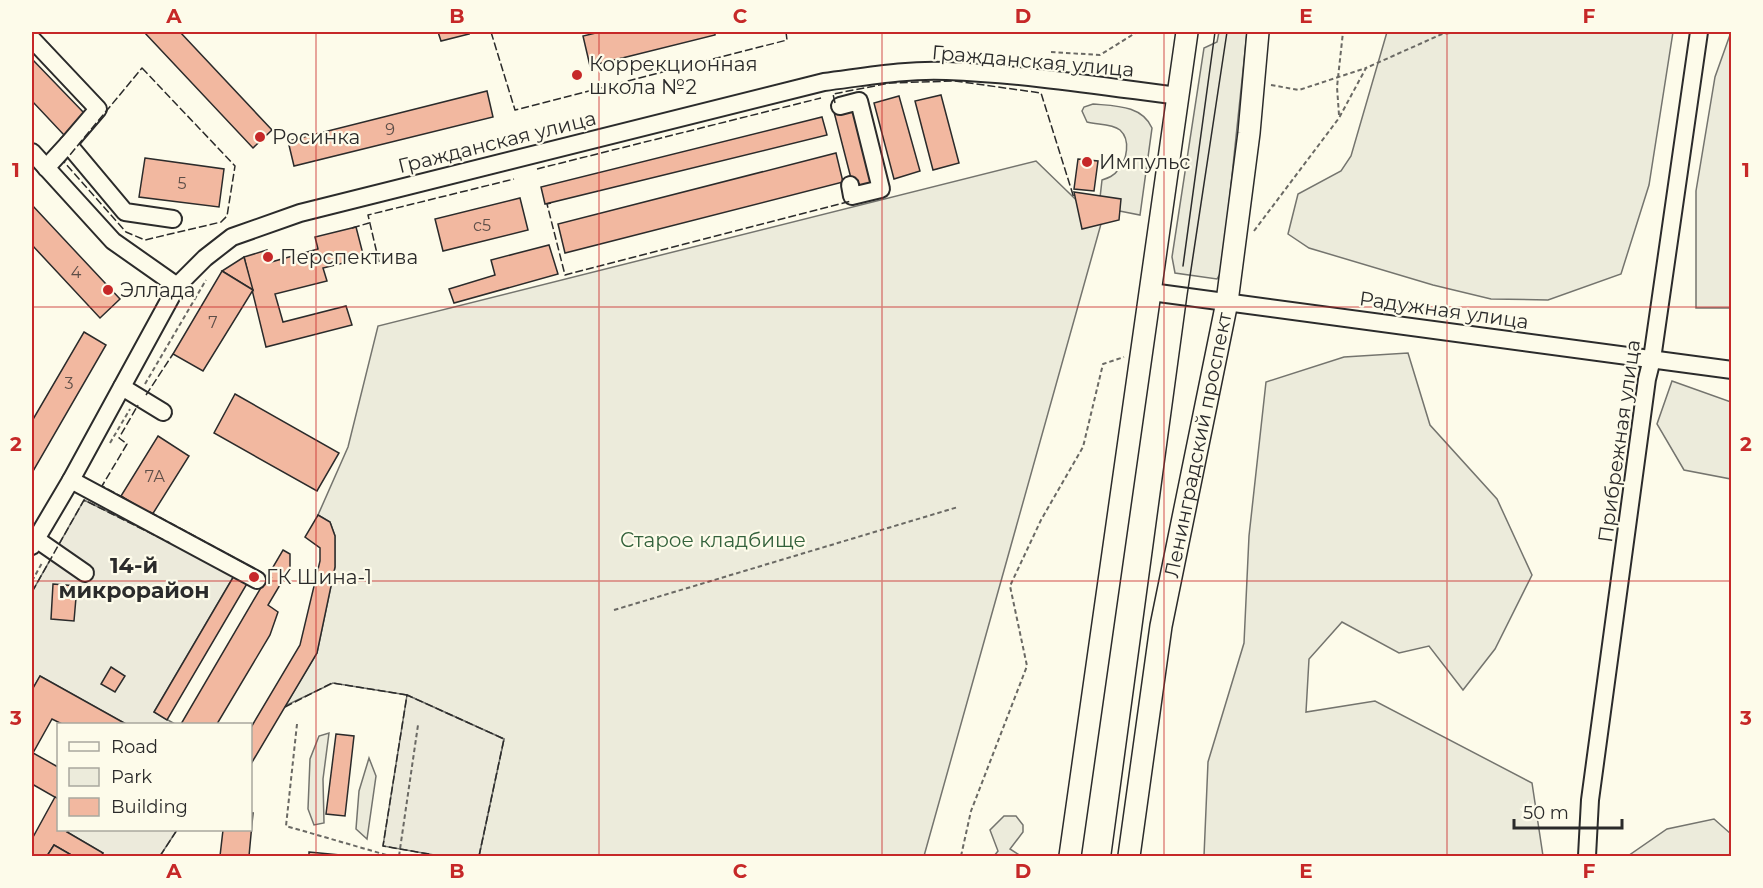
<svg xmlns="http://www.w3.org/2000/svg" width="1763" height="888" viewBox="0 0 1763 888" font-family="Montserrat,sans-serif">
  <style>
    .green { fill: #ecebdb; stroke: #74746e; stroke-width: 1.5 }
    .parking { fill: #eceadb; stroke: #74746e; stroke-width: 1.5 }
    .building { fill: #f2b8a0; stroke: #2b2b2b; stroke-width: 1.5 }
    .lines { fill: none; stroke-linecap: round; stroke-linejoin: round }
    .minor-casing { stroke: #2b2b2b; stroke-width: 20 }
    .major-casing { stroke: #2b2b2b; stroke-width: 24 }
    .path { stroke: #6a6964; stroke-width: 2; stroke-dasharray: 4.5 3; stroke-linecap: butt }
    .minor { stroke: #fdfbea; stroke-width: 16 }
    .major { stroke: #fdfbea; stroke-width: 21 }
    .tram { stroke: #2b2b2b; stroke-width: 1.5 }
    .fence { stroke: #2b2b2b; stroke-width: 1.5; stroke-dasharray: 8 3; stroke-linecap: butt }
    .grid { fill: none; stroke: #c62828; stroke-width: 1.5; stroke-opacity: 0.55 }
    .poi-dot { fill: #c62828; stroke: #fdfbea; stroke-width: 2 }
    .labels { text-anchor: middle; stroke-width: 4.5; stroke-linejoin: round; paint-order: stroke }
    .number-label { font-size: 16px; fill: #5d4e48 }
    .street-label { font-size: 20px; fill: #2b2b2b; stroke: #fdfbea }
    .poi-label { font-size: 20px; fill: #2b2b2b; stroke: #fdfbea; text-anchor: start }
    .park-label { font-size: 20px; fill: #34623c; stroke: #fdfbea }
    .quarter-label { font-size: 22px; font-weight: bold; fill: #2b2b2b; stroke: #fdfbea }
    .neatline { fill: none; stroke: #c62828; stroke-width: 2 }
    .grid-label { font-size: 20px; text-anchor: middle; font-weight: bold; fill: #c62828 }
  </style>
  <rect width="100%" height="100%" fill="#fdfbea"/>
  <!-- green -->
  <g class="green">
    <polygon points="1219,32 1247,32 1222,271 1217,279 1175,273 1172,257 1204,48 1217,42"/>
    <polygon points="1387,32 1673,32 1649,185 1621,274 1548,300 1491,299 1433,285 1309,248 1288,234 1298,194 1341,171 1351,156"/>
    <polygon points="1731,32 1731,308 1696,308 1696,191 1715,77"/>
    <path d="M1093,104C1115,106 1142,105 1152,128L1140,215L1099,207L1102,180C1108,178 1114,176 1118,170C1127,160 1131,140 1120,130C1111,123 1097,125 1087,122L1082,111L1084,107Z"/>
    <polygon points="1036,161 1101,224 924,856 479,856 504,739 407,695 333,683 285,706 317,653 335,567 335,536 330,522 318,515 348,447 378,326"/>
    <polygon points="1408,353 1430,425 1497,499 1532,575 1495,649 1463,690 1429,646 1399,653 1342,622 1309,659 1306,712 1375,701 1532,783 1543,856 1204,856 1208,762 1244,643 1249,536 1266,382 1344,357"/>
    <polygon points="1672,381 1731,402 1731,479 1684,470 1657,424"/>
    <polygon points="329,733 323,779 324,823 314,825 308,809 310,759 319,736"/>
    <polygon points="369,758 376,776 367,839 356,829 359,791"/>
    <polygon points="1004,816 1016,816 1023,825 1023,832 1010,849 1021,856 994,856 998,851 990,830"/>
    <polygon points="1714,819 1731,834 1731,849 1729,856 1628,856 1667,829"/>
  </g>
  <!-- parking -->
  <g class="parking">
    <polygon points="84,500 235,574 154,712 175,724 126,724 40,676 32,690 32,592"/>
    <polygon points="407,695 504,739 479,856 440,856 383,846"/>
    <polygon points="69,830 177,830 160,856 101,856 103,853 67,832"/>
  </g>
  <!-- building -->
  <g class="building">
    <polygon points="144,32 180,32 272,130 253,148"/>
    <polygon points="438,32 468,32 469,34 441,41"/>
    <polygon points="600,32 715,32 715,35 590,66 583,36"/>
    <polygon points="32,59 85,114 64,135 32,101"/>
    <polygon points="487,91 493,117 294,166 288,141"/>
    <polygon points="941,95 959,163 933,170 915,101"/>
    <polygon points="899,96 920,171 894,179 874,103"/>
    <polygon points="857,106 877,184 854,190 834,112"/>
    <polygon points="822,117 827,135 545,204 541,187"/>
    <polygon points="836,153 843,182 565,253 558,224"/>
    <polygon points="145,158 224,169 219,207 139,197"/>
    <polygon points="1078,159 1098,161 1094,191 1074,189"/>
    <polygon points="1074,192 1121,199 1119,220 1082,229"/>
    <polygon points="520,198 528,230 443,251 435,219"/>
    <polygon points="32,205 120,299 100,318 32,245"/>
    <polygon points="356,227 364,258 323,268 327,281 275,294 283,322 346,306 352,325 266,347 244,257 267,250 271,262 318,249 315,237"/>
    <polygon points="549,245 558,274 454,303 449,289 495,275 491,260"/>
    <polygon points="244,257 253,290 222,271"/>
    <polygon points="222,271 253,290 203,371 173,354"/>
    <polygon points="84,332 106,345 32,473 32,421"/>
    <polygon points="235,394 339,453 317,491 214,433"/>
    <polygon points="158,436 189,456 152,515 121,496"/>
    <polygon points="318,515 330,522 335,536 335,567 317,653 251,764 250,729 300,645 320,561 320,548 305,537"/>
    <polygon points="283,550 290,554 290,568 268,605 278,612 270,635 217,724 181,724"/>
    <polygon points="235,574 248,582 167,720 154,712"/>
    <polygon points="53,584 77,586 74,621 51,619"/>
    <polygon points="111,667 125,676 115,692 101,684"/>
    <polygon points="40,676 126,724 62,724 52,719 33,753 58,767 58,799 32,784 32,690"/>
    <polygon points="336,734 354,736 345,816 326,814"/>
    <polygon points="55,797 58,799 58,830 69,830 67,832 103,853 101,856 73,856 54,845 47,856 32,856 32,839"/>
    <polygon points="250,813 253,813 249,856 220,856 223,830 250,830"/>
    <polygon points="54,845 73,856 47,856"/>
    <polygon points="309,852 351,856 309,856"/>
  </g>
  <g class="lines">
    <!-- minor casing -->
    <g class="minor-casing">
      <g id="minor">
        <polyline points="32,39 98,109 68,144"/>
        <polyline points="840,106 859,101 881,189 852,196 850,185"/>
        <polyline points="32,152 113,241 177,286"/>
        <polyline points="46,168 68,144 125,212 173,219"/>
        <polyline points="1151,292 1732,370"/>
        <polyline points="122,387 163,412"/>
        <polyline points="71,480 257,580"/>
        <polyline points="36,539 85,573"/>
        <path d="M32,546L71,480L177,286L205,258L232,237L300,213L824,82C864,77 906,69 947,71C1024,74 1101,86 1178,96"/>
        <polyline points="1587,856 1590,800 1647,379 1652,359 1699,32"/>
      </g>
    </g>
    <!-- major casing -->
    <g class="major-casing">
      <g id="major">
        <polyline points="1070,856 1187,32"/>
        <path id="s1" d="M1129,856L1161,626L1227,302L1249,133L1258,32"/>
      </g>
    </g>
    <!-- path -->
    <g class="path">
      <polyline points="1051,52 1100,55 1137,32"/>
      <polyline points="1271,85 1299,90 1366,68"/>
      <polyline points="1339,115 1337,87 1343,32"/>
      <polyline points="1254,231 1339,118 1366,68 1442,34 1458,32"/>
      <polyline points="145,384 206,280"/>
      <polyline points="110,443 130,409"/>
      <polyline points="32,581 42,563"/>
      <polyline points="614,610 958,507"/>
      <polyline points="297,724 286,826 390,856"/>
      <polyline points="399,856 418,725"/>
      <polyline points="961,856 971,811 1027,666 1010,586 1041,520 1083,447 1103,364 1124,357"/>
    </g>
    <!-- minor -->
    <use href="#minor" class="minor"/>
    <!-- major -->
    <use href="#major" class="major"/>
    <!-- tram -->
    <g class="tram">
      <polyline points="1183,266 1215,32"/>
      <polyline points="1111,856 1187,296 1227,32"/>
    </g>
    <!-- fence -->
    <g class="fence">
      <polyline points="491,32 515,110 787,40 786,32"/>
      <polygon points="142,68 235,166 227,216 221,222 145,240 126,232 64,162"/>
      <polyline points="835,103 833,94 890,83 955,81 1041,93 1074,198"/>
      <polyline points="537,169 821,98"/>
      <polyline points="551,203 547,204 565,275 851,201"/>
      <polyline points="352,228 369,223"/>
      <polyline points="379,262 368,215 514,179"/>
      <polyline points="146,395 173,354"/>
      <polyline points="124,498 102,486 127,444 119,438 138,405"/>
      <polyline points="150,512 272,578"/>
      <polyline points="32,592 84,500 170,543"/>
      <polyline points="285,707 332,683 407,695"/>
      <polyline points="160,856 177,830"/>
      <polyline points="440,856 383,846 407,695 504,739 479,856"/>
    </g>
  </g>
  <!-- grid -->
  <path class="grid" d="M316,32V856M599,32V856M882,32V856M1164,32V856M1447,32V856M32,307H1732M32,581H1732"/>
  <!-- markers -->
  <g class="poi-dot">
    <circle cx="577" cy="75" r="6"/>
    <circle cx="260" cy="137" r="6"/>
    <circle cx="1087" cy="162" r="6"/>
    <circle cx="268" cy="257" r="6"/>
    <circle cx="108" cy="290" r="6"/>
    <circle cx="254" cy="577" r="6"/>
  </g>
  <g class="labels">
    <!-- number labels -->
    <g class="number-label">
      <text x="390" y="135">9</text>
      <text x="182" y="189">5</text>
      <text x="482" y="231">с5</text>
      <text x="76" y="278">4</text>
      <text x="213" y="328">7</text>
      <text x="69" y="389">3</text>
      <text x="155" y="482">7А</text>
    </g>
    <!-- street labels -->
    <g class="street-label">
      <text transform="translate(1033 61) rotate(5)" y="7">Гражданская улица</text>
      <text transform="translate(497 142) rotate(-14)" y="7">Гражданская улица</text>
      <text transform="translate(1444 310) rotate(8)" y="7">Радужная улица</text>
      <text transform="translate(1619 441) rotate(-82)" y="7">Прибрежная улица</text>
      <text dy="7" stroke="none"><textPath href="#s1" startOffset="417">Ленинградский проспект</textPath></text>
    </g>
    <!-- poi labels -->
    <g class="poi-label">
      <text x="589" y="71">Коррекционная<tspan x="589" dy="23">школа №2</tspan></text>
      <text x="272" y="144">Росинка</text>
      <text x="1099" y="169">Импульс</text>
      <text x="280" y="264">Перспектива</text>
      <text x="120" y="297">Эллада</text>
      <text x="266" y="584">ГК Шина-1</text>
    </g>
    <!-- park labels -->
    <g class="park-label">
      <text x="713" y="547">Старое кладбище</text>
    </g>
    <!-- quarter labels -->
    <g class="quarter-label">
      <text x="134" y="573">14-й<tspan x="134" dy="25">микрорайон</tspan></text>
    </g>
  </g>
  <!-- border -->
  <rect width="1763" height="888" fill="none" stroke="#fdfbea" stroke-width="66"/>
  <!-- legend -->
  <rect x="57" y="723" width="195" height="108" fill="#fdfbea" stroke="#a9a89e" stroke-width="1.5"/>
  <rect x="69" y="742" width="30" height="9" fill="#fdfbea" stroke="#a9a89e" stroke-width="1.5"/>
  <text x="111" y="753" font-size="18" fill="#2b2b2b">Road</text>
  <rect x="69" y="768" width="30" height="18" fill="#ecebdb" stroke="#a9a89e" stroke-width="1.5"/>
  <text x="111" y="783" font-size="18" fill="#2b2b2b">Park</text>
  <rect x="69" y="798" width="30" height="18" fill="#f2b8a0" stroke="#a9a89e" stroke-width="1.5"/>
  <text x="111" y="813" font-size="18" fill="#2b2b2b">Building</text>
  <!-- scale -->
  <path d="M1514 819v9h108v-9" fill="none" stroke="#2b2b2b" stroke-width="3"/>
  <text x="1523" y="819" font-size="18" fill="#2b2b2b" stroke="#fdfbea" stroke-width="4.5" paint-order="stroke">50 m</text>
  <rect x="33" y="33" width="1697" height="822" class="neatline"/>
  <g class="grid-label">
    <text x="174" y="23">A</text>
    <text x="457" y="23">B</text>
    <text x="740" y="23">C</text>
    <text x="1023" y="23">D</text>
    <text x="1306" y="23">E</text>
    <text x="1589" y="23">F</text>
    <text x="16" y="177">1</text>
    <text x="1746" y="177">1</text>
    <text x="16" y="451">2</text>
    <text x="1746" y="451">2</text>
    <text x="16" y="725">3</text>
    <text x="1746" y="725">3</text>
    <text x="174" y="878">A</text>
    <text x="457" y="878">B</text>
    <text x="740" y="878">C</text>
    <text x="1023" y="878">D</text>
    <text x="1306" y="878">E</text>
    <text x="1589" y="878">F</text>
  </g>
</svg>
